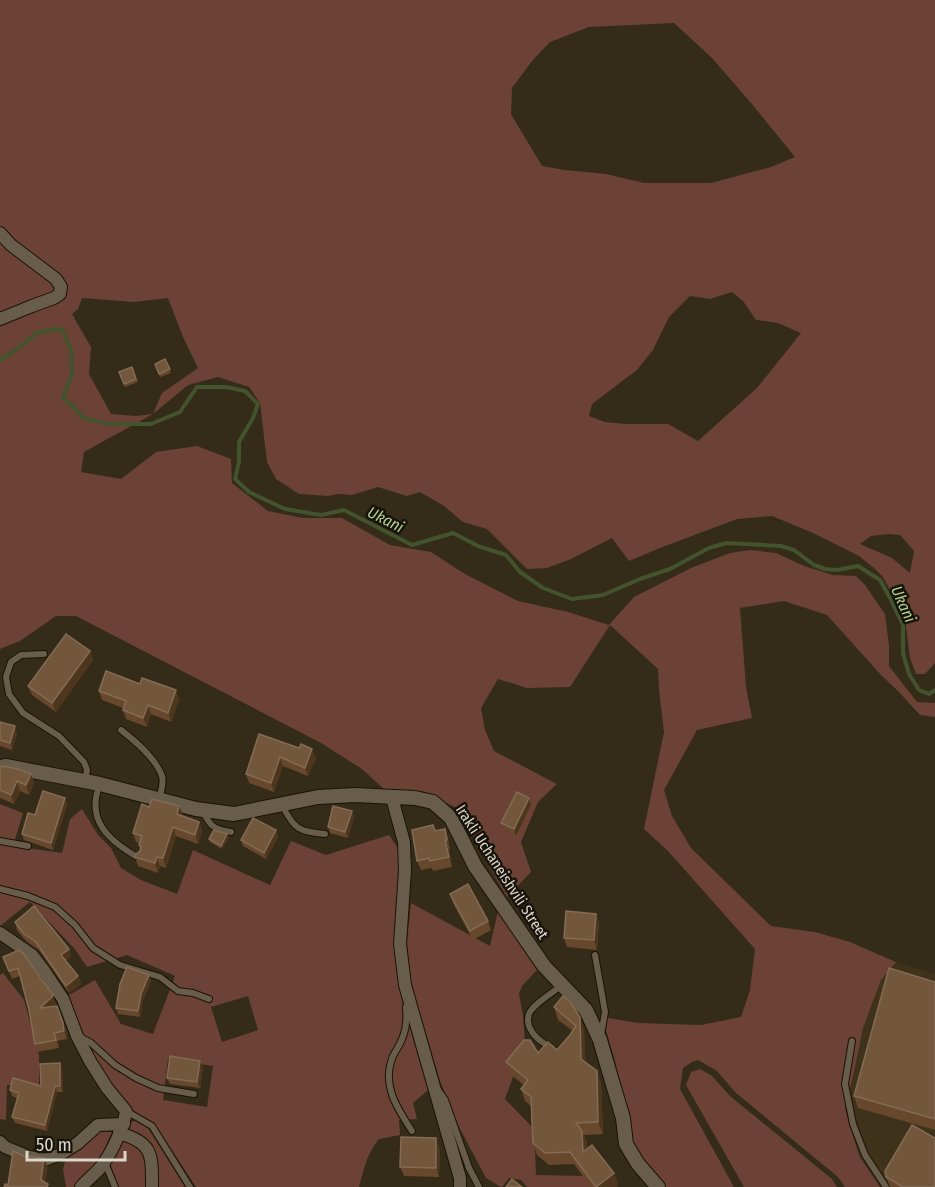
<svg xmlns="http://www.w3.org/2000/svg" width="935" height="1187" viewBox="0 0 935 1187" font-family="'Fira Sans Condensed',sans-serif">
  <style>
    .built { fill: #3e321a }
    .green { fill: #6b4235; fill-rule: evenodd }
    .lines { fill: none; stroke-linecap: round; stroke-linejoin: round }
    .stream { stroke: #42532d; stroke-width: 4 }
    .service-casing { stroke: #1b1304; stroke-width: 8 }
    .minor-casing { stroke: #1b1304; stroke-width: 14 }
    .tertiary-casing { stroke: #1b1304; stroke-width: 16 }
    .service { stroke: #675d4a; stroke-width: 6 }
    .minor { stroke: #675d4a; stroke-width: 12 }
    .tertiary { stroke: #675d4a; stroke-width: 14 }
    .wall { fill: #67482c }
    .shaded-wall { fill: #4d361d }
    .building { fill: #73573d; stroke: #846b54; stroke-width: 1.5 }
    .labels { text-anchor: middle; stroke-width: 5; stroke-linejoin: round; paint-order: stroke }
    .street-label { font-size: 15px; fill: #dcd7cc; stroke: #18140c }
    .water-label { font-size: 16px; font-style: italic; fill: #b0cf8e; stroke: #18140c }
  </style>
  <rect width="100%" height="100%" fill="#342b19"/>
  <!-- built -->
  <polygon class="built" points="896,962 935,974 935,1187 880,1187 859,1156 845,1109 854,1072 863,1028 881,980"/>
  <!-- green -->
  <g class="green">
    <path d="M0,0H935V663L925,674H916L910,658L905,618L883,577L874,568L859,556L813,533L772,516L737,519L660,548L629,561L612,538L571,559L547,568L527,569L487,529L463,522L444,506L420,492L407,496L378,487L352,495L338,494L328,496L299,494L276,479L267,462L260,403L249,387L218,377L188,385L153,414L84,452L81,472L121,479L156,452L197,446L231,459L232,483L268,511L303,518H342L390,545L431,552L465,574L518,601L568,612L609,625L634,597L691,568L730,553L750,550L776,553L804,566L833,575L856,576L865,585L885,614L889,646V666L917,702L935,703V717L920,715L899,692L881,675L827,615L784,601L740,608L746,687L752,718L697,730L664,790L672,816L691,848L771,926L815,932L850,942L896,962L881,980L863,1028L854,1072L845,1109L859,1156L880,1187H845L838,1177L736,1093L717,1071L698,1060L692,1062L683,1068L680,1089L734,1187H665L657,1180L635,1153L629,1119L614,1057L602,1017L638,1023L701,1025L741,1017L750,990L755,949L668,851L644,829L664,732L659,690L658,669L610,625L570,687L527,688L498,679L481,708L485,730L494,751L557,784L538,802L521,842L531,872L507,897L478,848L463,811L422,791H386L362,769L321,743L76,616H56L20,641L0,649ZM674,23L712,58L751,103L795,157L771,167L711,183H644L606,174L565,170L542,166L511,114L512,88L532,61L550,42L589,27ZM732,292L743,301L756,320L778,323L801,333L757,388L698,441L668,424H626L605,422L589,416L592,404L637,370L653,350L669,317L690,296L710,299ZM82,298L134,302L168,298L183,337L198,368L162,393L153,414L136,416L111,414L89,374L91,347L72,314L78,309ZM889,534L900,535L914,551L910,573L892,558L860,544L871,536Z"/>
    <path d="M0,804L23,813L13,846L62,853L70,819L82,809L98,835L111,848L121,868L141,880L177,894L193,850L270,885L291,841L326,855L389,835L397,847L402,868L401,986L402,1001L428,1090L413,1103L417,1119L399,1120L400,1135L379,1139C367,1153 364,1169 359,1187H196L156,1126L129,1108L114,1091L90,1055L81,1028L62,999L95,980L121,1024L153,1034L175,976L127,955L87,967L74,948L30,902L0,926ZM248,996L258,1030L222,1042L211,1007ZM168,1059L213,1066L207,1107L163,1100Z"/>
    <polygon points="411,903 490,946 498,911 537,970 522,986 519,994 523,1016 525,1044 505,1099 534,1129 536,1175 586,1176 595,1187 527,1187 521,1180 509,1178 502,1187 501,1187 486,1178 458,1125 440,1081 410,981 407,941"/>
    <polygon points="3,973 24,1000 39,1055 39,1087 7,1085 6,1120 0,1119 0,975"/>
    <polygon points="700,1069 712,1076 730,1096 832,1179 837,1187 744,1187 686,1085 691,1072"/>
    <polygon points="137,1120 146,1125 185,1187 154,1187 151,1149 128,1132 127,1127 129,1123"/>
    <polygon points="99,1132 112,1132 100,1159 75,1187 66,1187 63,1170 66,1157"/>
    <path d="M127,1139C153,1156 148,1158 147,1187H119L108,1158L119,1140Z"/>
  </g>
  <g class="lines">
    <!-- stream -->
    <polyline class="stream" points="0,360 17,349 38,332 62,329 71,349 72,375 63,397 84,418 108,424 151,424 180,412 197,387 226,387 245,391 258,404 253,418 239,442 239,462 235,479 249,492 285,509 321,515 344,510 412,545 453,533 478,546 506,555 520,572 543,588 572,599 603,595 640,579 670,569 709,548 726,543 781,546 794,550 814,565 825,569 837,570 858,566 880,580 890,598 903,625 903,653 909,674 919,690 929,694 935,690"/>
    <!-- service casing -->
    <g class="service-casing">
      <g id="service">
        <polyline points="44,654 21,655 11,662 6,677 9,694 23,713 59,736 84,762 87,770 85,781"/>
        <path d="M121,730C134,740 156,759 162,776C164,783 161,792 159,799"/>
        <path d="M100,784C85,820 109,841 139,858"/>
        <path d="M282,805C294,829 299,832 325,834"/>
        <path d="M203,811C210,827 214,829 231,832"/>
        <polyline points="0,841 28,846"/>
        <polyline points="0,889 28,896 55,907 75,925 93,948 120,965 160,977 178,991 193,993 209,999"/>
        <polyline points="595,955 605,1012 601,1035"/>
        <path d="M406,1007C407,1018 407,1028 402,1039C400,1045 396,1050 393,1056C381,1085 397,1108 412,1131"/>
        <polyline points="80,1037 91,1043 115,1065 136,1078 158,1088 194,1094"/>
        <polyline points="852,1041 845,1084 853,1124 865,1155 886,1187"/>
        <path d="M552,1048C540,1042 524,1030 529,1014C533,1004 554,992 562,985"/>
        <polyline points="439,1091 445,1100 469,1168 479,1187"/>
        <polyline points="126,1111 152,1126 190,1187"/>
        <polyline points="105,1163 115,1187"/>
      </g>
    </g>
    <!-- minor casing -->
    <g class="minor-casing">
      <g id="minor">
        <polyline points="0,233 11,245 56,279 61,287 60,294 54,298 32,306 0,319"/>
        <polyline points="392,798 404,842 405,870 400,944 405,985 460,1178 460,1187"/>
        <path d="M0,933L32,955L45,972L63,999L77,1036L90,1061L107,1088L126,1111C124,1127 111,1154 101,1167C95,1174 87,1180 81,1187"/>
        <path d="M119,1133C153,1143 152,1154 152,1187"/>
        <polyline points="0,1142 5,1147 29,1157 45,1160 61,1154 78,1143 98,1125 124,1124"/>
      </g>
    </g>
    <!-- tertiary casing -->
    <g class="tertiary-casing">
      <polyline id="tertiary" points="0,767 6,766 100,784 196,809 234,814 318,797 355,795 415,798 433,802 451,818 475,866 544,966 586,1010 600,1040 609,1071 623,1118 626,1144 638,1164 658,1187"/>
    </g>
    <!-- service -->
    <use href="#service" class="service"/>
    <!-- minor -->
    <use href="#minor" class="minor"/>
    <!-- tertiary -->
    <use href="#tertiary" class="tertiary"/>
  </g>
  <!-- wall -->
  <g class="wall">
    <polygon points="165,359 171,373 160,377 155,364"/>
    <polygon points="132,367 138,382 125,387 119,372"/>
    <polygon points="90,651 93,660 56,712 32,695 28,686"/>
    <polygon points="176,690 179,700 171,722 151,714 147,727 126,719 123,710 123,708 102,700 99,691"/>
    <polygon points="0,722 17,733 12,750 0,746"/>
    <polygon points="259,734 316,758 308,776 283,766 274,792 249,783 246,774"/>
    <polygon points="0,767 31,774 34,783 29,795 20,791 14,804 0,798"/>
    <polygon points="65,798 67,805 53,850 24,840 22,834"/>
    <polygon points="531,805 516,836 504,830 501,823"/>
    <polygon points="179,806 182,816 199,822 202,831 198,844 176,836 166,868 160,866 158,873 138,866 135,857 140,851 140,849 139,845 139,843 136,842 133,833 149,807"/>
    <polygon points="352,811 354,817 348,838 330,833 328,827"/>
    <polygon points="433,825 436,831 445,829 448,839 450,849 449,850 452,867 433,871 432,868 421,870 417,861"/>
    <polygon points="276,830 278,837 266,859 243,846 241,840"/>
    <polygon points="229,837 222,849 210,842 209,839"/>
    <polygon points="450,894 488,921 491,930 473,940 453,903"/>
    <polygon points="596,914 599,923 597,950 567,947 564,938"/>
    <polygon points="15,922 69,949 71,956 66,961 78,976 81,984 69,993 39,950 27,942 17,930"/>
    <polygon points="19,950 56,1004 53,1007 66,1030 67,1039 57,1041 59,1048 37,1052 35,1044 29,1010 20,976 12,979 3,957"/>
    <polygon points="149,975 151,981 143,1000 140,1017 118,1014 116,1008"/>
    <polygon points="935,982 935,1130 858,1108 854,1096"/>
    <polygon points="554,1007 584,1029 585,1063 601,1083 603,1134 584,1135 587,1143 587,1149 614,1173 618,1185 616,1187 591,1187 574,1164 549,1165 537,1155 533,1143 531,1106 525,1101 521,1089 524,1085 510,1074 506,1062 557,1050 570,1035 573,1031 558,1020"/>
    <polygon points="60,1063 62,1070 63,1092 57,1092 47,1131 15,1123 12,1117 17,1098 12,1096 10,1090 41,1086"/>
    <polygon points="203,1067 200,1088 170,1084 167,1078"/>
    <polygon points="440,1148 439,1177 404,1176 400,1167"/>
    <polygon points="886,1177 935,1187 890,1187"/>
  </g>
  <!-- shaded-wall -->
  <g class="shaded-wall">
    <polygon points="90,651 93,660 56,712 52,703"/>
    <polygon points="176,690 179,700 171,722 168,713"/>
    <polygon points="148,705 151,714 147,727 143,718"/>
    <polygon points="15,726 17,733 12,750 10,743"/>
    <polygon points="312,749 316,758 308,776 305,768"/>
    <polygon points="280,757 283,766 274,792 271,783"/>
    <polygon points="31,774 34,783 29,795 26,785"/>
    <polygon points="17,781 20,791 14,804 11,795"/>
    <polygon points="65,798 67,805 53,850 51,843"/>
    <polygon points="529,798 531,805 516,836 514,829"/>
    <polygon points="179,806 183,815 180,823 177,814"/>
    <polygon points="352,811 354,817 348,838 345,832"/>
    <polygon points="199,822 202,831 198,844 195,835"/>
    <polygon points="173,827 176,836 166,868 163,858"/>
    <polygon points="445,829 448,839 450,849 447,840"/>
    <polygon points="276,830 278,837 266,859 264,853"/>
    <polygon points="227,834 229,837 222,849 221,846"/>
    <polygon points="445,840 449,850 452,867 449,857"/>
    <polygon points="157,857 160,866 158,873 155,863"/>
    <polygon points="596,914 599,923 597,950 594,940"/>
    <polygon points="69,949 71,956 64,963 61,955"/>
    <polygon points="149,975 151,981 143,1000 140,1017 138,1011 141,994"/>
    <polygon points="78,976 81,984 69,993 66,986"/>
    <polygon points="53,996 56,1004 42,1016 40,1008"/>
    <polygon points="580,1017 584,1029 586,1071 581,1059"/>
    <polygon points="63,1023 66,1030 67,1039 64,1031"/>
    <polygon points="200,1061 203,1067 200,1088 197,1082"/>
    <polygon points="60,1063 62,1070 63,1092 60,1086"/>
    <polygon points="597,1071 601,1083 603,1134 598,1122"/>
    <polygon points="55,1086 57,1092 47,1131 45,1125"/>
    <polygon points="582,1131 587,1143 588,1164 583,1152"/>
    <polygon points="436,1138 440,1148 439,1177 436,1168"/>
    <polygon points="44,1158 48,1168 44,1187 41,1180"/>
    <polygon points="614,1173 618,1185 616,1187 596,1187"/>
  </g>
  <!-- building -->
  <g class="building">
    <polygon points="165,359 170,369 159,374 155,364"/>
    <polygon points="132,367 136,379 124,384 119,372"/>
    <polygon points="66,634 90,651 52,703 28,686"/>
    <polygon points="106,671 140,684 142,678 176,690 168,713 148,705 143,718 123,710 126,701 99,691"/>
    <polygon points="0,722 15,726 10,743 0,740"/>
    <polygon points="259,734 299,748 301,744 312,749 305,768 280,757 271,783 246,774"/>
    <polygon points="2,766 18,769 31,774 26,785 17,781 11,795 0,790 0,767 2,767"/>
    <polygon points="43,791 65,798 51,843 22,834 28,813 35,815"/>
    <polygon points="517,792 529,798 514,829 501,823"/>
    <polygon points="152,799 179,806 177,814 199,822 195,835 173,827 163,858 157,857 155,863 135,857 136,854 140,851 141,847 139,845 142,836 133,833 142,804 149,807"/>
    <polygon points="333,806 352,811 345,832 328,827"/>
    <polygon points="253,818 276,830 264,853 241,840"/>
    <polygon points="433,825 435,831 445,829 447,840 445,840 449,857 430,861 429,858 417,861 412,830"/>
    <polygon points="214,830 227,834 221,846 209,839"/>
    <polygon points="468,884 488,921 470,931 450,894"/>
    <polygon points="34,906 69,949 61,955 78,976 66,986 36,942 24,934 15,922"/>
    <polygon points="566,911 596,914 594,940 564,938"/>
    <polygon points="19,950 23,953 53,995 53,996 40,1008 57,1006 63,1023 64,1031 54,1033 56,1040 35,1044 29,1010 18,968 9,971 3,957"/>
    <polygon points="127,967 149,975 141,994 138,1011 116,1008 120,984"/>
    <polygon points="889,968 935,982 935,1119 854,1096"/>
    <polygon points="563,996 571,1003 580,1017 581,1059 597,1071 598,1122 576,1123 582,1131 583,1152 592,1145 614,1173 596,1187 570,1152 545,1153 533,1143 531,1097 521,1089 528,1080 506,1062 524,1040 530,1040 538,1053 548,1042 557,1050 570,1035 576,1026 554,1007"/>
    <polygon points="170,1056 200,1061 197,1082 167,1078"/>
    <polygon points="60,1063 60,1086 55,1086 45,1125 12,1117 19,1093 10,1090 13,1078 41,1086 40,1064"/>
    <polygon points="912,1125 935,1138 935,1187 903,1187 886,1177 885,1171"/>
    <polygon points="401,1137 436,1138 436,1168 400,1167"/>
    <polygon points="13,1151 24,1156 44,1158 41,1180 48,1184 47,1187 4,1187 5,1184 8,1185"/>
    <polygon points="512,1179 522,1187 506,1187"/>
  </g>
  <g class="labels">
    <!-- street labels -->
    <g class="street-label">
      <text transform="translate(502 872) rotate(57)" y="5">Irakli Uchaneishvili Street</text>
    </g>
    <!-- water labels -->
    <g class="water-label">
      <text transform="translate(386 519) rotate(27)" y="6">Ukani</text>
      <text transform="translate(904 604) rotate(66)" y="6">Ukani</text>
    </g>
  </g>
  <!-- scale -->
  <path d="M27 1151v9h98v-9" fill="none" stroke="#dcd7cc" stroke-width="3"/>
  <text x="36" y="1151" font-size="18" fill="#dcd7cc" stroke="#18140c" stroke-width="4.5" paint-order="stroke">50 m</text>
</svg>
